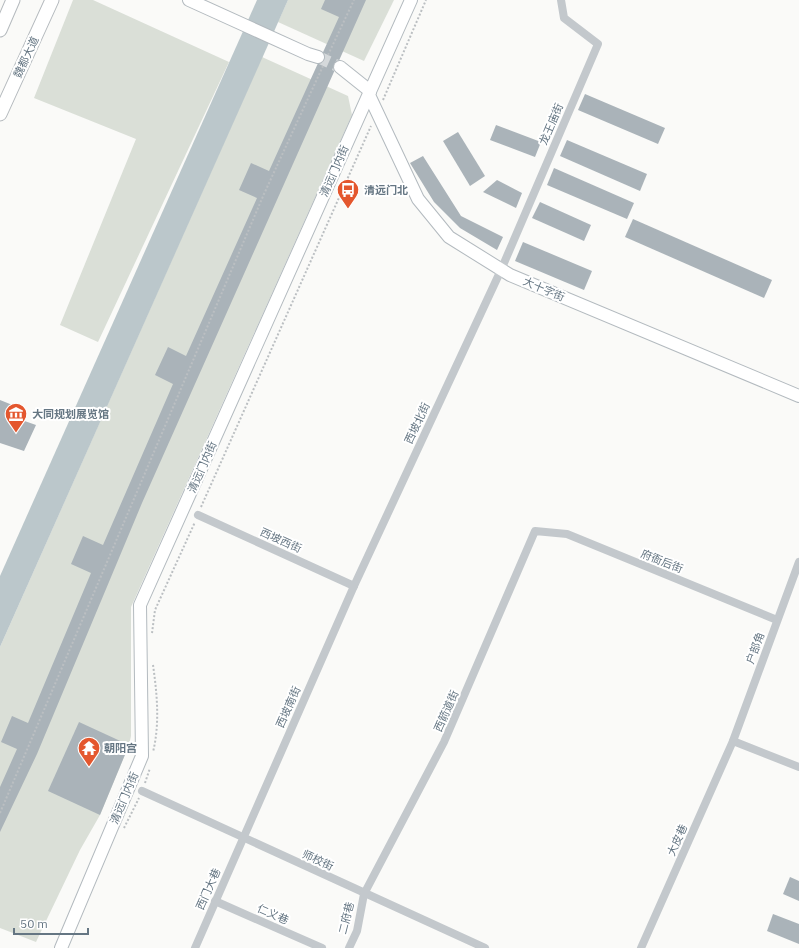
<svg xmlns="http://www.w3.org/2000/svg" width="799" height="948" viewBox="0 0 799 948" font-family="'IBM Plex Sans','Noto Sans SC',sans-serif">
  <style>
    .green { fill: #dadfd7 }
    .water { fill: #bbc7cb }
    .building { fill: #aab3b9 }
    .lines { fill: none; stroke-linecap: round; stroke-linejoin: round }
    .secondary-tunnel { stroke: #d5d9db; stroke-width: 12; stroke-dasharray: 12 6; stroke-linecap: butt }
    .secondary-casing { stroke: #b3babf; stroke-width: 14 }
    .primary-casing { stroke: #b5babe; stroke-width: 15 }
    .path { stroke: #bbbfc2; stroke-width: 2; stroke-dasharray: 2 2; stroke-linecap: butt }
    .street { stroke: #c3c8cc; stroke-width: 8 }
    .secondary { stroke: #fff; stroke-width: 12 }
    .primary { stroke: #fff; stroke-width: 13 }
    .labels { text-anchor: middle; stroke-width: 4; stroke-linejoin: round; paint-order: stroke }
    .street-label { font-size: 11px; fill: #657683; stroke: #fff }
    .poi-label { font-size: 11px; font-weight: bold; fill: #657683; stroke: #fff; text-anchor: start }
  </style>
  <rect width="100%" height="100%" fill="#fafaf8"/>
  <!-- green -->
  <g class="green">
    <polygon points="73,0 93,0 229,62 98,342 60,325 136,139 34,98"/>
    <polygon points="288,0 394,0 364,61 278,22"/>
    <polygon points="262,57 348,96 352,115 131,607 131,736 129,745 100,815 80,850 36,942 0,928 0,647"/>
  </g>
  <!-- water -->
  <polygon class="water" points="257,0 288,0 0,647 0,576"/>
  <!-- building -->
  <g class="building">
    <polygon points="325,0 366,0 142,503 37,754 0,832 0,787 17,749 1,742 12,716 28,723 91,573 71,564 83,536 103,545 173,384 155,375 168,347 186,356 257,198 239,190 251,163 269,171 339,17 321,9"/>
    <polygon points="585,94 665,128 658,144 578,110"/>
    <polygon points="496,125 541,142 535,157 490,140"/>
    <polygon points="458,132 485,176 470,186 443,141"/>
    <polygon points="567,140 647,174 640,191 560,156"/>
    <polygon points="423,156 461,216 503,237 497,250 460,228 434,202 410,163"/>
    <polygon points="554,168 634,203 627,219 547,185"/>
    <polygon points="497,180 522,193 516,208 483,192"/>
    <polygon points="540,202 591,225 584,241 532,218"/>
    <polygon points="633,219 772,280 764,298 625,237"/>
    <polygon points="523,242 592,271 584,290 515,261"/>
    <polygon points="0,400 20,408 16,418 36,425 24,451 0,443"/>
    <polygon points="79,722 129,745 100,815 48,791"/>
    <polygon points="790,877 799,881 799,901 783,894"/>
    <polygon points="773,914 799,924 799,944 767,931"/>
  </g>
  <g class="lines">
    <!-- secondary-tunnel -->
    <polyline class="secondary-tunnel" points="318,57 340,67"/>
    <!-- secondary casing -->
    <g class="secondary-casing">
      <g id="secondary">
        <polyline points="189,0 308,54 318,57"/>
        <polyline points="340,67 370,91"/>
        <polyline points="370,91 369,95 418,199 449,237 510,275 799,396"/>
        <polyline points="61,948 142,756 140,605 411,0"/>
      </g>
    </g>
    <!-- primary casing -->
    <g class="primary-casing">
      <g id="primary">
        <polyline points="0,30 13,0"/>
        <polyline points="0,114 52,0"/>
      </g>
    </g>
    <!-- path -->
    <g class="path">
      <polyline points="328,55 354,0"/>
      <polyline points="383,100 426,0"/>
      <polyline points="201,507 371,126"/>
      <polyline points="152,633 155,610 195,522"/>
      <path d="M153,665C157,693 160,724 153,752"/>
      <polyline points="145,783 150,768"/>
      <polyline points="0,813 264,194 323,66"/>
      <polyline points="124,828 139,798"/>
    </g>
    <!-- street -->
    <g class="street">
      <polyline points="198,515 354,586"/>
      <polyline points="733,741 799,767"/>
      <polyline points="142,791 485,948"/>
      <polyline points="215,901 322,948"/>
      <polyline points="195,948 354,586 501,270 598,44 564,18 561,0"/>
      <polyline points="349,948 357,931 364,894 444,742 535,531 567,534 777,620"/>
      <polyline points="641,948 733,741 799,562"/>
    </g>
    <!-- secondary -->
    <use href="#secondary" class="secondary"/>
    <!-- primary -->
    <use href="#primary" class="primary"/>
  </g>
  <!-- icons -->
  <defs>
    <g id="bus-pin" transform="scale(1.15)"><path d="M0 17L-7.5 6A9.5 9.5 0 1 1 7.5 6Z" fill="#e4572e" stroke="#fff"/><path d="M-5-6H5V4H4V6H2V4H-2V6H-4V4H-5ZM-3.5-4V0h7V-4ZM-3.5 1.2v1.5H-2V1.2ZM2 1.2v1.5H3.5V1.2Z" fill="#fff"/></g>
    <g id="museum-pin" transform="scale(1.15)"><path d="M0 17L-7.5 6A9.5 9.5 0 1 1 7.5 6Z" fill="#e4572e" stroke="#fff"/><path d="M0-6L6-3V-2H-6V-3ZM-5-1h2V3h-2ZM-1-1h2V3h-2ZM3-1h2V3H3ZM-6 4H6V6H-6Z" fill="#fff"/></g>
    <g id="temple-pin" transform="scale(1.15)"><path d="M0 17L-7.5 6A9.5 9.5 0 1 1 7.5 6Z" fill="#e4572e" stroke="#fff"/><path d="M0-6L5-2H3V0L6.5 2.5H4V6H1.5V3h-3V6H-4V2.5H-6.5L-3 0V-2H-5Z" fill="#fff"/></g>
  </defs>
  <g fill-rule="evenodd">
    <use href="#bus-pin" x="348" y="190"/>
    <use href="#museum-pin" x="16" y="414"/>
    <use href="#temple-pin" x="89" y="748"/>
  </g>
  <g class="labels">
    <!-- street labels -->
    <g class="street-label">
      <text transform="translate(26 57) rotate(-65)" y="4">魏都大道</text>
      <text transform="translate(551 124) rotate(-67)" y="4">龙王庙街</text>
      <text transform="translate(334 171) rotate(-66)" y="4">清远门内街</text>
      <text transform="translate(544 289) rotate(23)" y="4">大十字街</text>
      <text transform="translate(417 423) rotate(-65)" y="4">西坡北街</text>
      <text transform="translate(202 467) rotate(-66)" y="4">清远门内街</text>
      <text transform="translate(281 540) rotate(24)" y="4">西坡西街</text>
      <text transform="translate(662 561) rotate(22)" y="4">府衙后街</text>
      <text transform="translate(755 648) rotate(-70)" y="4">户部角</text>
      <text transform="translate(288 707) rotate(-66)" y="4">西坡南街</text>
      <text transform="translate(446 711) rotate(-66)" y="4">西箭道街</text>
      <text transform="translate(124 798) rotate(-67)" y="4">清远门内街</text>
      <text transform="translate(677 840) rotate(-66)" y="4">大皮巷</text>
      <text transform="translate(318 860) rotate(25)" y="4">师校街</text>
      <text transform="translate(208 889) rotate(-66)" y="4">西门大巷</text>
      <text transform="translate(273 914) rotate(24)" y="4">仁义巷</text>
      <text transform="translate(346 918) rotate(-76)" y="4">二府巷</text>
    </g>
    <!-- poi labels -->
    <g class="poi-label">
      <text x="364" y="194">清远门北</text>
      <text x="32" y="418">大同规划展览馆</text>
      <text x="104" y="752">朝阳宫</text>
    </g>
  </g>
  <!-- scale -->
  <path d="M14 928v6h74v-6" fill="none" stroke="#657683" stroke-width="2"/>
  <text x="20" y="928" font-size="12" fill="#657683" stroke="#ffffff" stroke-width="3" paint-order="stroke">50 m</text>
</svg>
